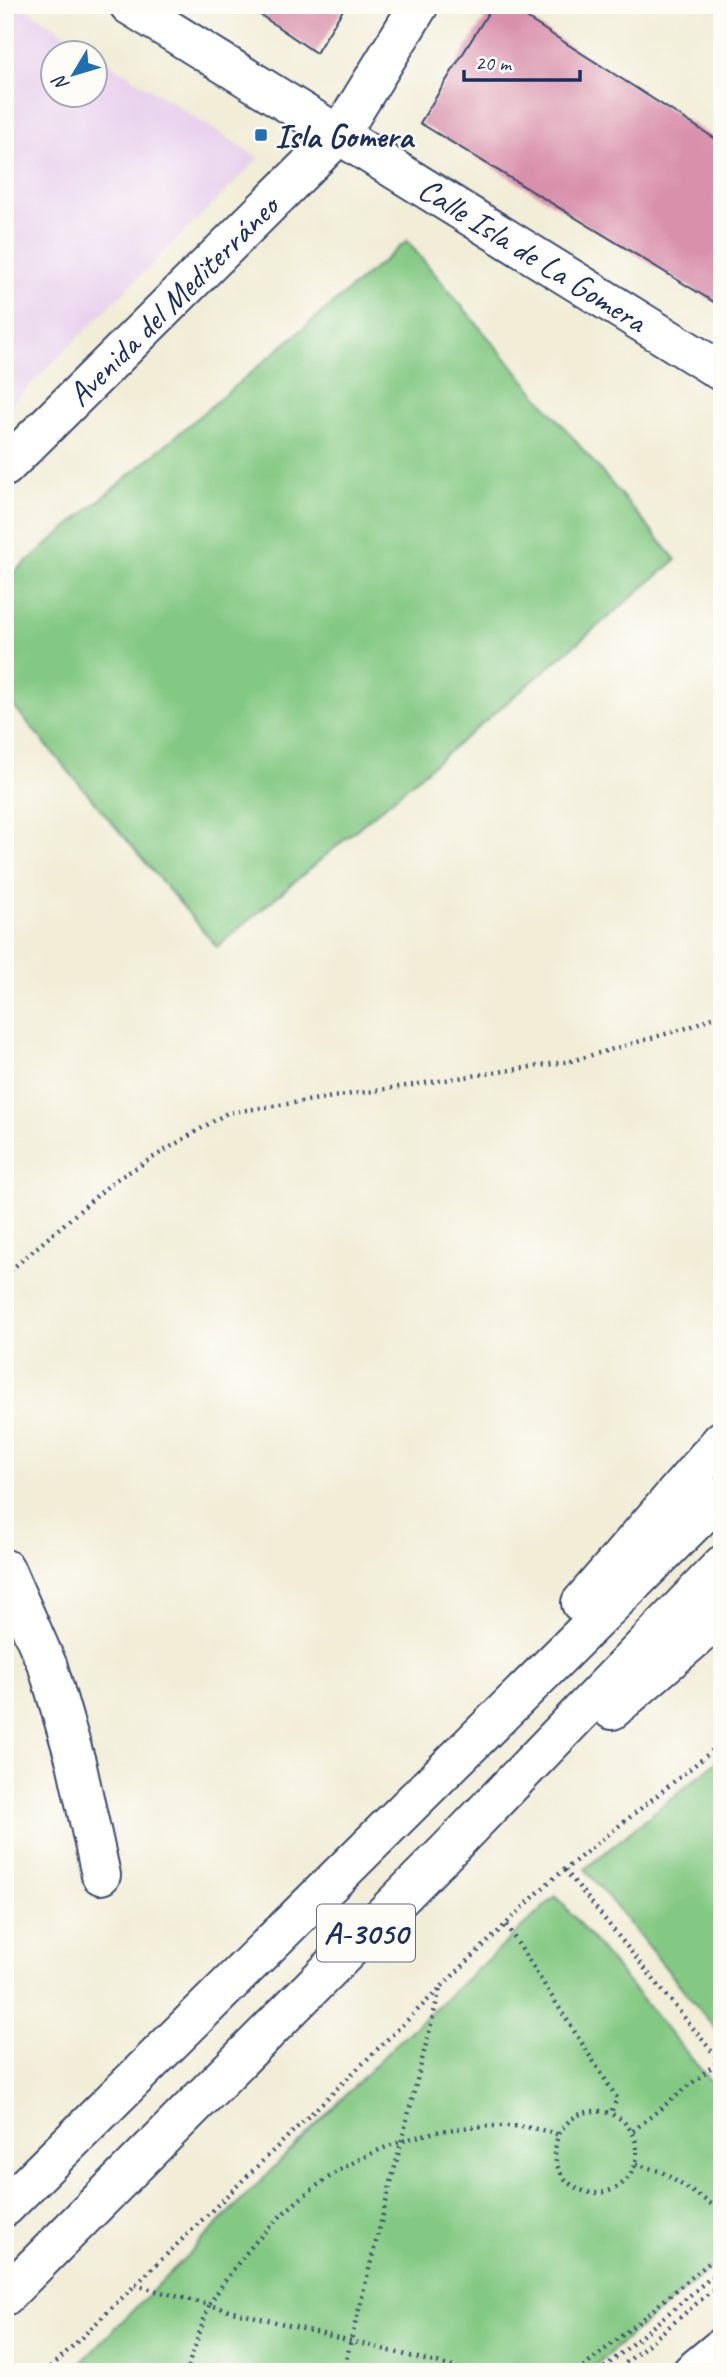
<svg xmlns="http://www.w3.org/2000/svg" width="727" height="2377" viewBox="0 0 727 2377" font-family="Caveat,sans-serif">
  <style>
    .built { fill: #e9d2ee }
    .green { fill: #84c983; stroke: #507c70; stroke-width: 2 }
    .building { fill: #d990ab }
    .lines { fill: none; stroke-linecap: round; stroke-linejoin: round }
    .street-casing { stroke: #3b4c70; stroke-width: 42 }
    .secondary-casing { stroke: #3b4c70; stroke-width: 42 }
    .highway-casing { stroke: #3b4c70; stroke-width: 42 }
    .path { stroke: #3b4c70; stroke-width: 4.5; stroke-dasharray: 2 5; stroke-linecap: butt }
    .street { stroke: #fff; stroke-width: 38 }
    .secondary { stroke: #fff; stroke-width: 38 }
    .highway { stroke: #fff; stroke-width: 38 }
    .poi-dot { fill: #1f6fb2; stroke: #fdfcf7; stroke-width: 2.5 }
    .labels { text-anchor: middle; stroke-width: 5; stroke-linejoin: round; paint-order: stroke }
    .shield { fill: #fdfcf7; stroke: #5f6c8c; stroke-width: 2 }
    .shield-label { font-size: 32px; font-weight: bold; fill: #1b2f5e }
    .poi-label { font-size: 33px; font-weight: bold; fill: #1b2f5e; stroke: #fdfcf7; text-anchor: start }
    .street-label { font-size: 33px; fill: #1b2f5e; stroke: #fdfcf7 }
  </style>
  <rect width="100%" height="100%" fill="#fdfcf7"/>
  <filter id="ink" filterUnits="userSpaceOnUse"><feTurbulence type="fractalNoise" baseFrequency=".0143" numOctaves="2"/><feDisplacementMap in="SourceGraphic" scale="14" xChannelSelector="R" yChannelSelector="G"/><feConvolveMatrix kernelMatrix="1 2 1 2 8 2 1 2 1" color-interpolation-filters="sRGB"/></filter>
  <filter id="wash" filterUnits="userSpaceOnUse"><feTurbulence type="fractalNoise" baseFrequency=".00686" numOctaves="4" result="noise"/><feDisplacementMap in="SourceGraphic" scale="28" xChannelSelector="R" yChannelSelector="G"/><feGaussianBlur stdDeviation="1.57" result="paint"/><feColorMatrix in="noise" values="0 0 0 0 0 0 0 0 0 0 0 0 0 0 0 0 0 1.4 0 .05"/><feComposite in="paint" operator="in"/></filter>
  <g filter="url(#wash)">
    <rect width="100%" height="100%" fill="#f1edd7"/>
    <!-- built -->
    <polygon class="built" points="5,5 20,5 94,52 52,52 52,94 94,94 94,53 259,158 5,410"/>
    <!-- green -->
    <g class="green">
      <polygon points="407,241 676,560 217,947 5,696 5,580"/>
      <polygon points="722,1757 722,2037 585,1869"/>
      <polygon points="556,1896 722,2095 722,2259 587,2372 72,2372 392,2048"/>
    </g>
    <g id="blocks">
      <!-- building -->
      <g class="building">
        <polygon points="246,5 346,5 316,53"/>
        <polygon points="493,5 506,5 722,143 722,307 420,123"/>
      </g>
    </g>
  </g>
  <g filter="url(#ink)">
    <use href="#blocks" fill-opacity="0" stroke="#3b4c70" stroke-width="2"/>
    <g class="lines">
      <!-- street casing -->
      <g class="street-casing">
        <g id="street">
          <polyline points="340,134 419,5"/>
          <polyline points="5,1569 48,1667 76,1762 101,1875"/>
        </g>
      </g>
      <!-- secondary casing -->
      <g class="secondary-casing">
        <g id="secondary">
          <polyline points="129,5 722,372"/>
          <polyline points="5,467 340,134"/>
          <polyline points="692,2372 722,2347"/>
        </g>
      </g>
      <!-- highway casing -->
      <g class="highway-casing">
        <g id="highway">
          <polyline points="581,1603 722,1440"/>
          <polyline points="612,1710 722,1615"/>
          <polyline points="5,2207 722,1495"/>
          <polyline points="5,2296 448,1850 722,1565"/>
        </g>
      </g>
      <!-- path -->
      <g class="path">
        <polyline points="5,1275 114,1181 227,1113 571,1061 690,1027 722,1013"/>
        <polyline points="565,1870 722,2064"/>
        <polyline points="506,1925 617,2098 611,2113"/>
        <circle cx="596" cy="2152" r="41"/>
        <polyline points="633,2131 719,2061"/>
        <polyline points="636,2164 662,2172 722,2211"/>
        <polyline points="135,2285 209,2305 186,2372"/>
        <polyline points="46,2372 548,1883 722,1743"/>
        <polyline points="343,2372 440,1989"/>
        <path d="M473,2372L209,2305C268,2210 358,2135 474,2127C502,2125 532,2125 559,2135"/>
        <polyline points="578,2372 722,2252"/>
        <polyline points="599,2372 722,2268"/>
        <polyline points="615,2372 722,2282"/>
      </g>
      <!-- street -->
      <use href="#street" class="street"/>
      <!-- secondary -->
      <use href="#secondary" class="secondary"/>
      <!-- highway -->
      <use href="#highway" class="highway"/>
    </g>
  </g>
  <!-- markers -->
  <rect class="poi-dot" x="254" y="128" width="14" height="14" rx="3.5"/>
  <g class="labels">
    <!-- shield labels -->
    <rect class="shield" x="317" y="1904.5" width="98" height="57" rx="5"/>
    <g class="shield-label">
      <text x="366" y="1944">A-3050</text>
    </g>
    <!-- poi labels -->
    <g class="poi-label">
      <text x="275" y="147">Isla Gomera</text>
    </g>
    <!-- street labels -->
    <g class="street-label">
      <text transform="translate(533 254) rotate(32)" y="12">Calle Isla de La Gomera</text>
      <text transform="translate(172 300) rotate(-45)" y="12">Avenida del Mediterráneo</text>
    </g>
  </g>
  <!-- margin -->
  <rect width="727" height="2377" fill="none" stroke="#fdfcf7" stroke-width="28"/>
  <!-- north arrow -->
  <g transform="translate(74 74) rotate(232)"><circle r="33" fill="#fdfcf7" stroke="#a3aaba" stroke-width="2"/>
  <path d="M0-5L12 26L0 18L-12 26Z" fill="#1f6fb2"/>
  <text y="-10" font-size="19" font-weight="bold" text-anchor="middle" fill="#1b2f5e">N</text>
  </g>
  <!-- scale -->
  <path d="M464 70v10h116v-10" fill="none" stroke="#1b2f5e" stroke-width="3.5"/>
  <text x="475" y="70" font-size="21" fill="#1b2f5e" stroke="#fdfcf7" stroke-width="5" paint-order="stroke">20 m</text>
</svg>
